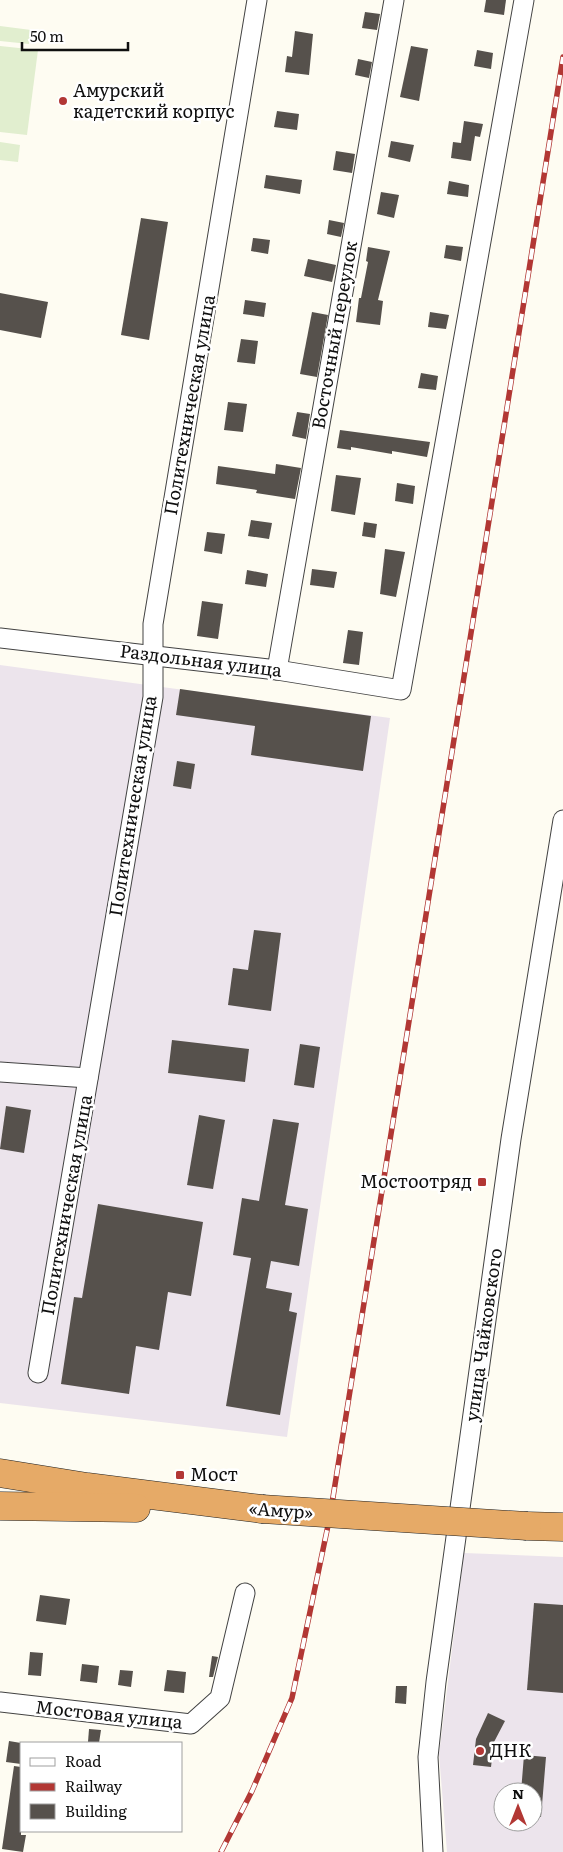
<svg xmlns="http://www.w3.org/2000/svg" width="563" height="1852" viewBox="0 0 563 1852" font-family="Literata,serif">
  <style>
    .industrial { fill: #ece4ec; fill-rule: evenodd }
    .pitch { fill: #e1eecf }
    .building { fill: #56514c }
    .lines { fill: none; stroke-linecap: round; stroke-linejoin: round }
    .minor-casing { stroke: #424242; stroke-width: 21 }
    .highway-casing { stroke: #202020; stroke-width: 29 }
    .minor { stroke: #fff; stroke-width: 19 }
    .highway { stroke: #e6aa67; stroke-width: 28 }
    .rail-casing { stroke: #b23734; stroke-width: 5.5 }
    .rail { stroke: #fff; stroke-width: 4; stroke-dasharray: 11; stroke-linecap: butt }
    .highway-bridge-casing { stroke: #202020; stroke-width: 29; stroke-linecap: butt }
    .highway-bridge { stroke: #e6aa67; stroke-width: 28 }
    .poi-dot { fill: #b23734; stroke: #fff; stroke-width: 2 }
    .labels { text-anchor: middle; stroke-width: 5; stroke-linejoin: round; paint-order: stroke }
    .poi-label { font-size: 18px; fill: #0f0f0f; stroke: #fff; text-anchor: start }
    .street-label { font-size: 18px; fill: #0f0f0f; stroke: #fff }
  </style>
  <rect width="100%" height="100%" fill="#fefcf2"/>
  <!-- industrial -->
  <g class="industrial">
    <polygon points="0,665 390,718 287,1437 0,1403"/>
    <path d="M464,1553L563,1557V1852H447L439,1754ZM503,1792H533V1822H503Z"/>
  </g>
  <!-- pitch -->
  <g class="pitch">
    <polygon points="0,26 31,30 29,44 0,41"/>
    <polygon points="0,46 38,50 27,135 0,132"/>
    <polygon points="0,142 20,145 18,162 0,160"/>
  </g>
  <!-- building -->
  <g class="building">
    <polygon points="486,0 506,0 504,15 484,12"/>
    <polygon points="365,12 380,14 377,30 362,28"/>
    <polygon points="295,31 313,34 309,75 285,72 287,56 292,57"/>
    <polygon points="411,46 428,49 419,101 400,97"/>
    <polygon points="477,50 493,53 491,69 474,66"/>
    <polygon points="358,59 372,62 369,78 355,75"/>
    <polygon points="277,111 299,114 297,130 274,127"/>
    <polygon points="464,121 483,124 480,137 475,136 471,161 451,158 453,142 461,143"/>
    <polygon points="391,141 414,145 410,162 388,157"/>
    <polygon points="336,151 355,154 352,173 333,170"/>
    <polygon points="266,175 302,180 300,194 264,188"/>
    <polygon points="449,181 469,185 468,197 447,194"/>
    <polygon points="381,192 399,195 394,218 377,214"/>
    <polygon points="141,218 168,222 149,340 121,335"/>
    <polygon points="329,220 344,223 341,237 327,234"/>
    <polygon points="253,238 270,240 268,254 251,251"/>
    <polygon points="446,245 463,247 461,261 444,258"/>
    <polygon points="368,247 390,251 378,300 383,301 380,325 356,322 359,298 361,298 368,262 366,261"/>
    <polygon points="308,259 336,265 332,282 304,276"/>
    <polygon points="0,293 48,302 41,338 0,330"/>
    <polygon points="245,300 266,303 264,317 243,314"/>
    <polygon points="312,312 328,315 317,377 300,374"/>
    <polygon points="430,312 449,315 446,329 428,327"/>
    <polygon points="241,339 258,341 255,364 237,362"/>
    <polygon points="421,373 438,376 436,390 418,388"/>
    <polygon points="228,402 247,404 243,432 224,430"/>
    <polygon points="297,412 310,414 306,439 292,436"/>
    <polygon points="340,430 430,442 427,457 392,451 392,454 351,447 351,450 337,448"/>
    <polygon points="276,464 301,468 295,499 256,493 257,490 216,484 218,466 275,474"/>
    <polygon points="336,475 361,478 355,515 331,511"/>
    <polygon points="397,483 415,486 413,504 395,501"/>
    <polygon points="251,520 272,523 269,539 248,536"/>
    <polygon points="364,522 377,524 375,538 362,536"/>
    <polygon points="207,532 225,534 222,554 204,551"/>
    <polygon points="385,549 405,552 396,597 380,594"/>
    <polygon points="312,569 337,572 334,588 310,585"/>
    <polygon points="247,570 268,574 266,587 245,584"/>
    <polygon points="202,601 223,604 218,639 197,636"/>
    <polygon points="348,630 363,632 359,665 343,663"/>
    <polygon points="180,689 371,716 363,771 251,755 255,726 176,715"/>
    <polygon points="177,761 195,764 191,789 173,786"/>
    <polygon points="254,930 281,933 271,1011 228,1005 233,968 248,970"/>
    <polygon points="172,1040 249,1049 245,1082 168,1073"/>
    <polygon points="300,1044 320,1047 314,1088 294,1085"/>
    <polygon points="6,1106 31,1110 24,1153 0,1149"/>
    <polygon points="199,1115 225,1120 213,1189 187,1185"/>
    <polygon points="273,1119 299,1123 285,1205 308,1209 299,1266 271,1261 266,1288 292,1293 289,1311 297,1313 280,1415 226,1406 251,1258 233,1255 242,1198 259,1201"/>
    <polygon points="98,1204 203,1222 191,1296 168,1292 159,1350 136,1346 129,1394 61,1384 74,1297 82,1298"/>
    <polygon points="40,1595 70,1599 66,1625 36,1621"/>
    <polygon points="534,1603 563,1605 563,1693 527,1690"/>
    <polygon points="30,1652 43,1653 41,1676 28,1675"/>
    <polygon points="212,1656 218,1657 213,1677 209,1677"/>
    <polygon points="82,1664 99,1666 97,1683 80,1681"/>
    <polygon points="120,1670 133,1671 131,1687 118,1685"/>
    <polygon points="167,1670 186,1672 184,1693 164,1691"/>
    <polygon points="396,1686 407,1686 406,1704 395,1703"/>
    <polygon points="488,1713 505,1721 494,1742 491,1767 473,1765 476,1739"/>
    <polygon points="89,1729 101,1730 99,1743 88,1742"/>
    <polygon points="9,1741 21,1743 21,1764 6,1762"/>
    <polygon points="524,1755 546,1757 541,1817 533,1817 533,1792 521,1792"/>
    <polygon points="14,1766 21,1767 21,1835 26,1835 23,1852 2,1849"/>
  </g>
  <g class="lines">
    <!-- minor casing -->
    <g class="minor-casing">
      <g id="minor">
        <polyline points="0,638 277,670 401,690 524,0"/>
        <polyline points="277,670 394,0"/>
        <polyline points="0,1072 88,1078"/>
        <polyline points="38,1373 153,697 153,624 257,0"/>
        <polyline points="0,1702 191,1724 220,1698 245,1593"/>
        <polyline points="433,1852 428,1757 436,1682 511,1139 563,820"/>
      </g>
    </g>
    <!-- highway casing -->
    <g class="highway-casing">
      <g id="highway">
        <polyline points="0,1473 87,1487 262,1509"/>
        <polyline points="0,1506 136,1508"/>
        <polyline points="527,1526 563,1527"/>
      </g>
    </g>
    <!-- minor -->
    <use href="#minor" class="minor"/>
    <!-- highway -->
    <use href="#highway" class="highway"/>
    <!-- rail casing -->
    <g class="rail-casing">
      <polyline id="rail" points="221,1852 252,1791 292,1698 330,1516 563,57"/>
    </g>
    <!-- rail -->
    <use href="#rail" class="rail"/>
    <!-- highway-bridge casing -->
    <g class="highway-bridge-casing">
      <polyline id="highway-bridge" points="262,1509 527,1526"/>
    </g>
    <!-- highway-bridge -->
    <use href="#highway-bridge" class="highway-bridge"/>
  </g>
  <!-- markers -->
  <g class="poi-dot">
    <circle cx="63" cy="101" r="5"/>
    <rect x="477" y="1177" width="10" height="10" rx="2.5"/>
    <rect x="175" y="1470" width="10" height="10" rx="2.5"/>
    <circle cx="480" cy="1751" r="5"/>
  </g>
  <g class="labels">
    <!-- poi labels -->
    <g class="poi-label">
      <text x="73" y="97">Амурский<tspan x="73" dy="21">кадетский корпус</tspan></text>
      <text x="472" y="1188" text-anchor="end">Мостоотряд</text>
      <text x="190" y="1481">Мост</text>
      <text x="490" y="1757">ДНК</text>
    </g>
    <!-- street labels -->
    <g class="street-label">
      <text transform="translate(335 335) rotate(-80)" y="6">Восточный переулок</text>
      <text transform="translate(190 405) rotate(-80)" y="6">Политехническая улица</text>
      <text transform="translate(201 661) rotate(7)" y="6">Раздольная улица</text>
      <text transform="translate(133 806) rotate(-81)" y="6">Политехническая улица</text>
      <text transform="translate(67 1205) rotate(-80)" y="6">Политехническая улица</text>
      <text transform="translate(484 1335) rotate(-82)" y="6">улица Чайковского</text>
      <text transform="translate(281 1511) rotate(4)" y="6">«Амур»</text>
      <text transform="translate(109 1715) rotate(6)" y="6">Мостовая улица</text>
    </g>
  </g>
  <!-- legend -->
  <rect x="20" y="1742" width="162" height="90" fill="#ffffff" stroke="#9f9f9f"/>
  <rect x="30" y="1758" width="25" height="8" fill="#ffffff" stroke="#9f9f9f"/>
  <text x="65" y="1767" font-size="15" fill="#0f0f0f">Road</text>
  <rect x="30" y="1783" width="25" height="8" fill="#b23734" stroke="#9f9f9f"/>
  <text x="65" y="1792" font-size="15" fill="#0f0f0f">Railway</text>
  <rect x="30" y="1804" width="25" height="15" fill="#56514c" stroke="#9f9f9f"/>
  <text x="65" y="1817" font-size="15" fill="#0f0f0f">Building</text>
  <!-- north arrow -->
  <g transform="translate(518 1807)"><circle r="24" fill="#ffffff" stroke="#9f9f9f"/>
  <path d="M0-4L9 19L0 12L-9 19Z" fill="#b23734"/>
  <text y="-8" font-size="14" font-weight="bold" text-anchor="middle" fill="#0f0f0f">N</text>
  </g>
  <!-- scale -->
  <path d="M22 42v8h106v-8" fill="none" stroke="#0f0f0f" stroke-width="2.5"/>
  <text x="30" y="42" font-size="15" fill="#0f0f0f" stroke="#ffffff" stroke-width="4" paint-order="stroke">50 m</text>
</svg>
